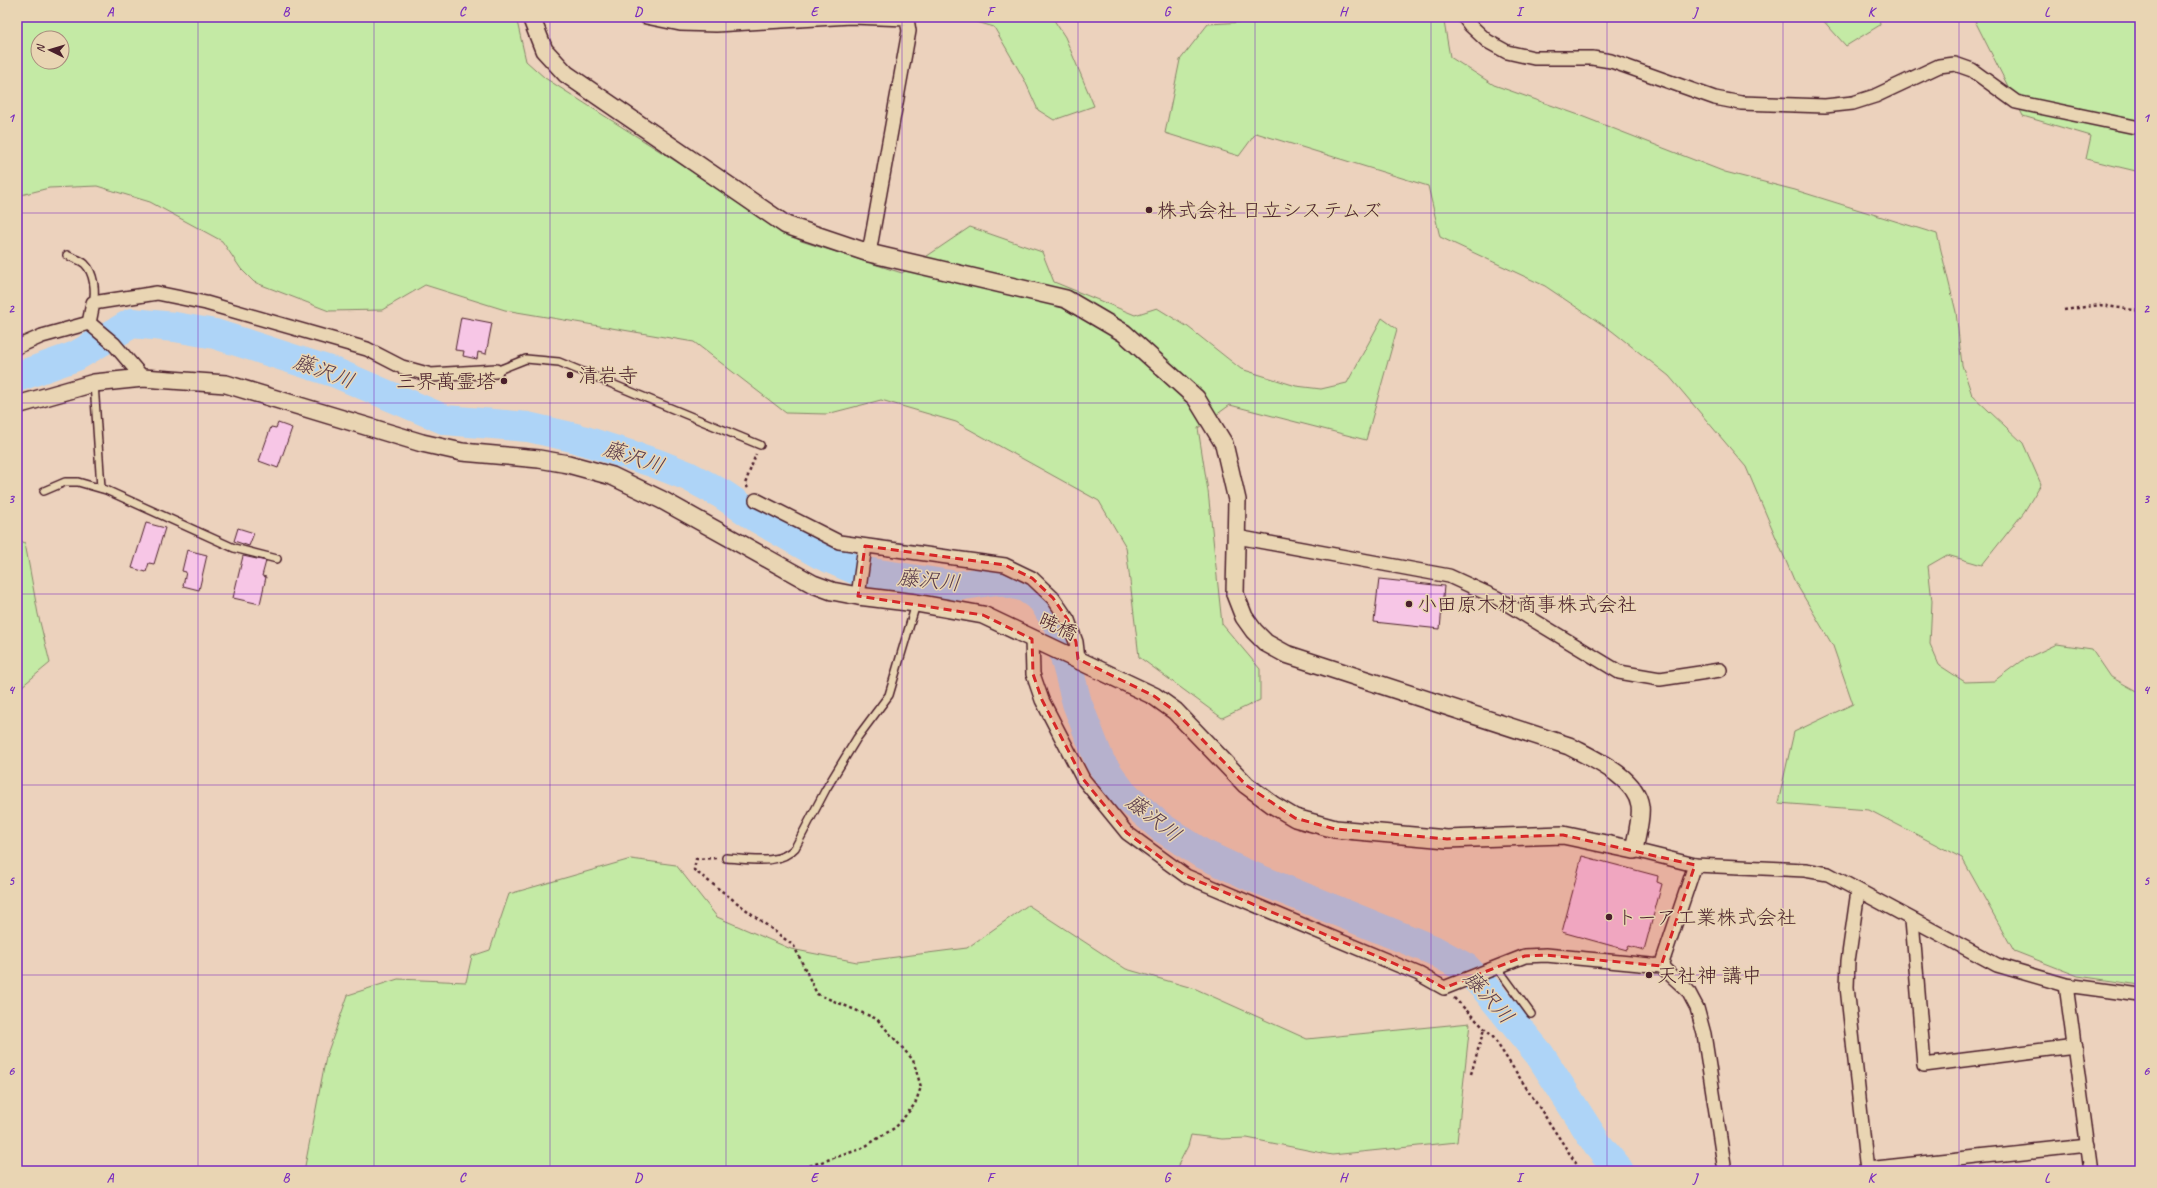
<svg xmlns="http://www.w3.org/2000/svg" width="2157" height="1188" viewBox="0 0 2157 1188" font-family="Caveat,'Klee One',sans-serif">
  <style>
    .green { fill: #c4eaa5; stroke: #878468; fill-rule: evenodd }
    .lines { fill: none; stroke-linecap: round; stroke-linejoin: round }
    .river { stroke: #aed4f7; stroke-width: 30 }
    .building { fill: #f7c6e6; stroke: #4a1f2b }
    .service-casing { stroke: #4a1f2b; stroke-width: 10 }
    .minor-casing { stroke: #4a1f2b; stroke-width: 16 }
    .tertiary-casing { stroke: #4a1f2b; stroke-width: 20 }
    .path { stroke: #4a1f2b; stroke-width: 2.5; stroke-dasharray: 3 3; stroke-linecap: butt }
    .service { stroke: #e9d5b3; stroke-width: 7 }
    .minor { stroke: #e9d5b3; stroke-width: 13 }
    .tertiary { stroke: #e9d5b3; stroke-width: 17 }
    .marked { fill: #d62828; fill-opacity: 0.2; stroke: #d62828; stroke-width: 3; stroke-dasharray: 8 5; stroke-linejoin: round }
    .grid { fill: none; stroke: #7b2cbf; stroke-width: 1; stroke-opacity: 0.55 }
    .poi-dot { fill: #4a1f2b; stroke: #e9d5b3; stroke-width: 1.5 }
    .labels { text-anchor: middle; stroke-width: 3; stroke-linejoin: round; paint-order: stroke }
    .poi-label { font-size: 20px; fill: #4a1f2b; stroke: #e9d5b3; text-anchor: start }
    .street-label { font-size: 20px; fill: #4a1f2b; stroke: #e9d5b3 }
    .water-label { font-size: 21px; font-style: italic; fill: #593a4a; stroke: #e9d5b3 }
    .neatline { fill: none; stroke: #7b2cbf; stroke-width: 1.5 }
    .grid-label { font-size: 13px; text-anchor: middle; font-weight: bold; fill: #7b2cbf }
  </style>
  <rect width="100%" height="100%" fill="#ecd2bd"/>
  <filter id="ink" filterUnits="userSpaceOnUse"><feTurbulence type="fractalNoise" baseFrequency=".025" numOctaves="2"/><feDisplacementMap in="SourceGraphic" scale="8" xChannelSelector="R" yChannelSelector="G"/><feConvolveMatrix kernelMatrix="1 2 1 2 8 2 1 2 1" color-interpolation-filters="sRGB"/></filter>
  <g filter="url(#ink)">
    <!-- green -->
    <g class="green">
      <path d="M17,17H516L526,61L545,78L801,241L902,273L970,227L1042,252L1054,282L1135,315L1157,308L1188,327L1241,369L1296,386L1321,389L1347,383L1382,318L1397,329L1366,440L1230,405L1198,428L1208,491L1222,624L1260,669V700L1222,718L1139,657L1126,547L1099,501L956,422L881,400L827,414L786,413L694,342L505,310L425,285L382,310L329,311L254,282L241,269L222,241L150,202L97,186L49,188L17,196ZM38,38H62V62H38Z"/>
      <polygon points="960,17 1052,17 1065,37 1094,106 1054,120 1038,110 1025,81 994,27"/>
      <polygon points="1308,17 1438,17 1444,22 1450,57 1494,85 1576,114 1725,172 1795,190 1937,234 1956,312 1962,365 1972,395 2023,443 2041,484 2024,512 1982,565 1947,555 1928,566 1932,601 1930,644 1939,665 1965,682 1994,681 2021,661 2057,644 2092,649 2111,677 2140,693 2140,985 2078,976 2014,951 1962,858 1869,810 1778,803 1794,732 1853,704 1833,646 1794,580 1746,467 1669,376 1612,331 1545,286 1440,237 1428,186 1256,133 1239,156 1165,133 1180,60 1208,24 1302,19"/>
      <polygon points="1820,17 1879,17 1880,25 1846,46"/>
      <polygon points="1973,17 2140,17 2140,172 2086,159 2091,136 2023,116"/>
      <polygon points="17,539 25,543 38,614 50,663 21,687 17,686"/>
      <polygon points="631,859 676,865 717,917 791,949 857,962 967,948 1028,905 1126,969 1196,989 1307,1039 1470,1023 1457,1142 1332,1155 1247,1138 1222,1139 1191,1135 1188,1146 1175,1171 304,1171 326,1057 348,995 398,979 466,982 472,956 490,950 509,894"/>
    </g>
    <g class="lines">
      <!-- river -->
      <polyline class="river" points="17,377 76,356 132,323 175,327 215,334 336,373 446,420 528,427 576,438 655,463 688,476 722,494 759,519 820,554 859,571 957,586 997,580 1025,587 1042,599 1059,626 1063,649 1077,703 1100,762 1122,793 1161,827 1201,853 1246,874 1433,950 1466,968 1486,989 1540,1055 1597,1144 1619,1171"/>
    </g>
    <!-- building -->
    <g class="building">
      <polygon points="461,317 492,323 486,354 478,352 477,359 463,356 464,351 455,350"/>
      <polygon points="278,423 292,428 278,468 259,461 271,427 276,428"/>
      <polygon points="146,523 165,528 154,564 149,563 146,572 132,568"/>
      <polygon points="238,528 254,533 249,546 234,541"/>
      <polygon points="187,550 207,555 199,590 183,586 186,572 182,571"/>
      <polygon points="243,556 266,561 262,576 266,577 260,604 233,598"/>
      <polygon points="1379,579 1444,586 1440,629 1374,622"/>
      <polygon points="1582,856 1658,876 1657,882 1662,884 1644,950 1629,946 1627,950 1562,932"/>
    </g>
    <g class="lines">
      <!-- service casing -->
      <g class="service-casing">
        <g id="service">
          <path d="M67,255C72,258 81,260 85,264C94,273 96,291 93,303"/>
          <polyline points="496,371 526,359 559,362 760,445"/>
          <polyline points="94,383 101,488"/>
          <polyline points="44,491 65,482 78,482 106,490 234,548 277,559"/>
          <path d="M726,858C749,859 779,866 795,848L826,789L857,738L889,695L916,604"/>
          <polyline points="1496,966 1531,1014"/>
        </g>
      </g>
      <!-- minor casing -->
      <g class="minor-casing">
        <g id="minor">
          <polyline points="646,17 680,24 716,25 851,17 907,19 909,31 869,253"/>
          <polyline points="1464,17 1470,25 1487,41 1507,52 1534,58 1592,58 1611,61 1715,98 1741,103 1825,106 1853,103 1875,96 1939,66 1955,64 1972,70 2016,102 2140,128"/>
          <polyline points="89,323 93,303 157,293 206,303 367,349 402,367 431,375 496,371"/>
          <polyline points="89,323 114,344 143,378"/>
          <polyline points="17,347 42,336 89,323"/>
          <polyline points="756,500 839,542 1005,565 1032,578 1053,598 1068,620 1076,642 1078,659"/>
          <polyline points="1237,537 1449,576 1497,598 1619,672 1660,679 1720,670"/>
          <polyline points="858,596 865,546"/>
          <polyline points="1032,639 1033,674 1042,700 1083,779 1127,833 1186,876 1419,974 1444,988 1525,956 1546,955 1661,966 1688,991 1697,1008 1704,1034 1725,1171"/>
          <polyline points="1634,850 1695,865 1805,870 1828,874 1997,965 2066,985 2140,995"/>
          <polyline points="1858,891 1848,961 1847,987 1867,1171"/>
          <polyline points="1912,920 1924,1065 2075,1046"/>
          <polyline points="1661,966 1695,865"/>
          <polyline points="2066,985 2091,1171"/>
          <polyline points="1867,1169 2088,1145"/>
        </g>
      </g>
      <!-- tertiary casing -->
      <g class="tertiary-casing">
        <path id="tertiary" d="M17,405L94,383L143,378L226,384L422,443L462,452L539,459L568,464L612,476L662,500L813,584L832,591L858,596L916,603L983,615L1154,696L1175,711L1246,785L1273,805L1295,818L1335,829L1447,839L1563,835L1634,850C1636,838 1642,817 1640,806C1636,777 1593,759 1569,746L1286,654L1266,643L1254,631L1244,617L1235,594L1237,500L1224,444L1196,398L1124,333L1066,299L869,253L786,225L566,74L544,50L531,17"/>
      </g>
      <!-- path -->
      <g class="path">
        <polyline points="2064,310 2100,305 2140,311"/>
        <polyline points="748,488 745,484 756,454"/>
        <polyline points="716,858 696,859 694,870 794,946 817,994 877,1019 913,1060 921,1087 915,1104 896,1127 861,1149 806,1167 784,1171"/>
        <polyline points="1454,998 1493,1037 1581,1171"/>
        <polyline points="1471,1074 1484,1029"/>
      </g>
      <!-- service -->
      <use href="#service" class="service"/>
      <!-- minor -->
      <use href="#minor" class="minor"/>
      <!-- tertiary -->
      <use href="#tertiary" class="tertiary"/>
    </g>
  </g>
  <!-- marked area -->
  <path class="marked" d="M865,546L1005,565L1032,578L1053,598L1068,620L1076,642L1078,659L1154,696L1175,711L1246,785L1295,818L1335,829L1447,839L1563,835L1695,865L1661,966L1546,955L1525,956L1444,988L1419,974L1186,876L1127,833L1083,779L1042,700L1033,674L1032,639L983,615L858,596Z"/>
  <!-- grid -->
  <path class="grid" d="M198,17V1171M374,17V1171M550,17V1171M726,17V1171M902,17V1171M1078,17V1171M1255,17V1171M1431,17V1171M1607,17V1171M1783,17V1171M1959,17V1171M17,213H2140M17,403H2140M17,594H2140M17,785H2140M17,975H2140"/>
  <!-- markers -->
  <g class="poi-dot">
    <circle cx="1149" cy="210" r="4"/>
    <circle cx="570" cy="375" r="4"/>
    <circle cx="504" cy="381" r="4"/>
    <circle cx="1409" cy="604" r="4"/>
    <circle cx="1609" cy="917" r="4"/>
    <circle cx="1649" cy="975" r="4"/>
  </g>
  <g class="labels">
    <!-- poi labels -->
    <g class="poi-label">
      <text x="1157" y="217">株式会社 日立システムズ</text>
      <text x="578" y="382">清岩寺</text>
      <text x="496" y="388" text-anchor="end">三界萬霊塔</text>
      <text x="1417" y="611">小田原木材商事株式会社</text>
      <text x="1617" y="924">トーア工業株式会社</text>
      <text x="1657" y="982">天社神 講中</text>
    </g>
    <!-- street labels -->
    <g class="street-label">
      <text transform="translate(1058 626) rotate(24)" y="7">暁橋</text>
    </g>
    <!-- water labels -->
    <g class="water-label">
      <text transform="translate(324 371) rotate(20)" y="7">藤沢川</text>
      <text transform="translate(634 457) rotate(18)" y="7">藤沢川</text>
      <text transform="translate(929 580) rotate(6)" y="7">藤沢川</text>
      <text transform="translate(1154 818) rotate(38)" y="7">藤沢川</text>
      <text transform="translate(1489 997) rotate(48)" y="7">藤沢川</text>
    </g>
  </g>
  <!-- margin -->
  <rect width="2157" height="1188" fill="none" stroke="#e9d5b3" stroke-width="44"/>
  <!-- north arrow -->
  <g transform="translate(50 50) rotate(275)"><circle r="19" fill="#e9d5b3" stroke="#a98c7d"/>
  <path d="M0-3L7 15L0 10L-7 15Z" fill="#4a1f2b"/>
  <text y="-6" font-size="11" font-weight="bold" text-anchor="middle" fill="#4a1f2b">N</text>
  </g>
  <rect x="22" y="22" width="2113" height="1144" class="neatline"/>
  <g class="grid-label">
    <text x="110" y="16">A</text>
    <text x="286" y="16">B</text>
    <text x="462" y="16">C</text>
    <text x="638" y="16">D</text>
    <text x="814" y="16">E</text>
    <text x="990" y="16">F</text>
    <text x="1167" y="16">G</text>
    <text x="1343" y="16">H</text>
    <text x="1519" y="16">I</text>
    <text x="1695" y="16">J</text>
    <text x="1871" y="16">K</text>
    <text x="2047" y="16">L</text>
    <text x="11" y="122">1</text>
    <text x="2146" y="122">1</text>
    <text x="11" y="313">2</text>
    <text x="2146" y="313">2</text>
    <text x="11" y="503">3</text>
    <text x="2146" y="503">3</text>
    <text x="11" y="694">4</text>
    <text x="2146" y="694">4</text>
    <text x="11" y="885">5</text>
    <text x="2146" y="885">5</text>
    <text x="11" y="1075">6</text>
    <text x="2146" y="1075">6</text>
    <text x="110" y="1182">A</text>
    <text x="286" y="1182">B</text>
    <text x="462" y="1182">C</text>
    <text x="638" y="1182">D</text>
    <text x="814" y="1182">E</text>
    <text x="990" y="1182">F</text>
    <text x="1167" y="1182">G</text>
    <text x="1343" y="1182">H</text>
    <text x="1519" y="1182">I</text>
    <text x="1695" y="1182">J</text>
    <text x="1871" y="1182">K</text>
    <text x="2047" y="1182">L</text>
  </g>
</svg>
